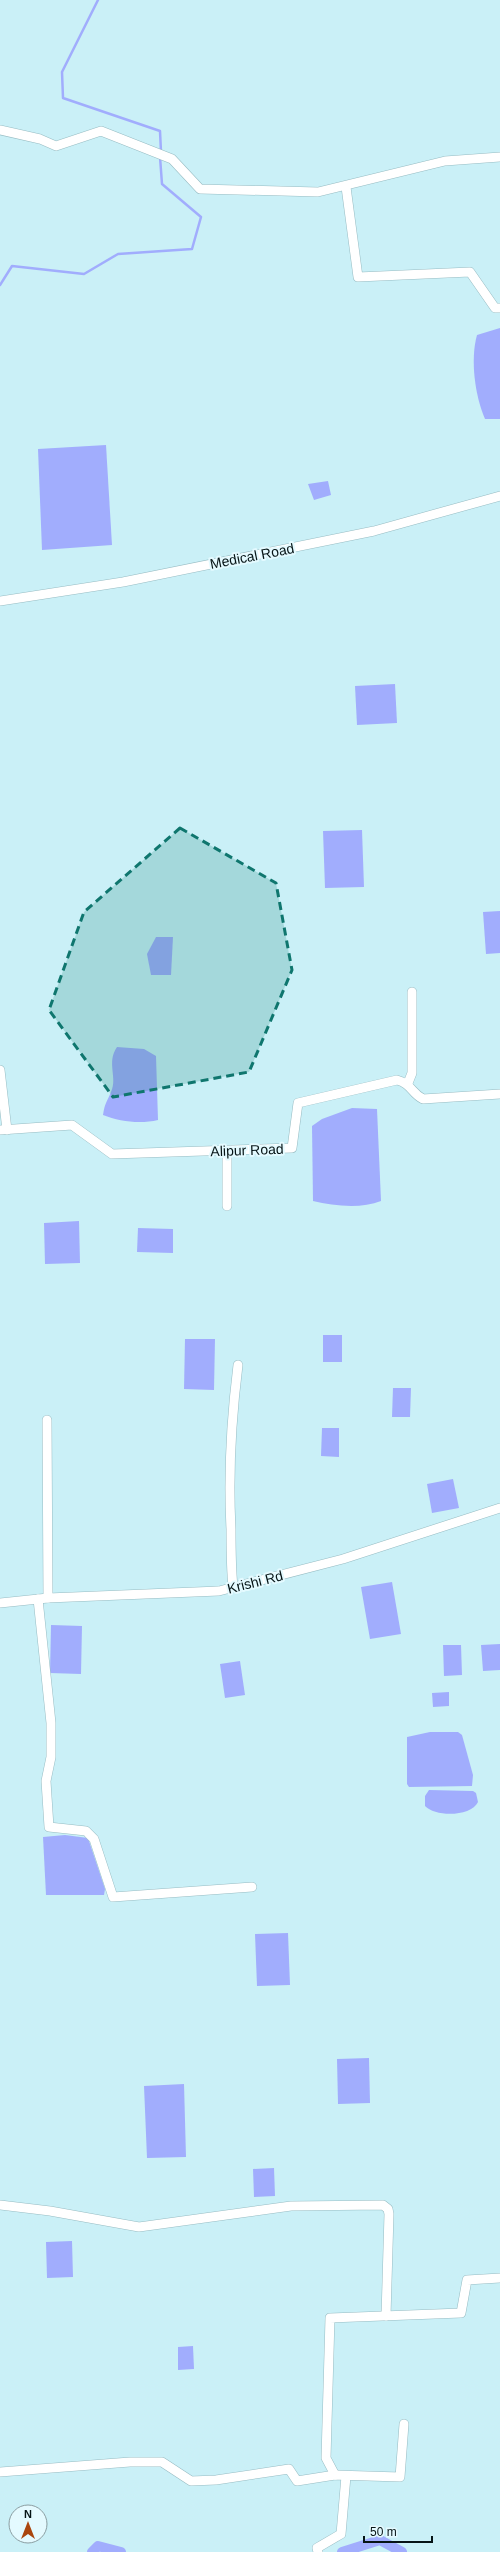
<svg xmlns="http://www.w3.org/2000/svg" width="500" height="2552" viewBox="0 0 500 2552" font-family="Arial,sans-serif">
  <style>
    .water { fill: #a1adfd }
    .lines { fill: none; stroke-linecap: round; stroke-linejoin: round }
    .stream { stroke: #a1adfd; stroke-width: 2.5 }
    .canal { stroke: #a1adfd; stroke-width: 10 }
    .minor-casing { stroke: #97bcc3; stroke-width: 10 }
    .minor { stroke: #fff; stroke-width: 9 }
    .marked { fill: #0f766e; fill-opacity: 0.2; stroke: #0f766e; stroke-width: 3; stroke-dasharray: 8 5; stroke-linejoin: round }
    .labels { text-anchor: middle; stroke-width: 4; stroke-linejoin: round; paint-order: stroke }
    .street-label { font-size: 14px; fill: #061416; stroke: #e4faff }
  </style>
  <rect width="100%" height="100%" fill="#caf0f7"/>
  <!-- water -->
  <g class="water">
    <path d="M500,328V419H485C475,396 470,360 477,335Z"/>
    <polygon points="106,445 112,545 42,550 38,449"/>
    <polygon points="328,481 331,495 314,500 308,484"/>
    <polygon points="395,684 397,723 357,725 355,686"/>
    <polygon points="362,830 364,887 325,888 323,831"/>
    <polygon points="500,911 500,953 486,954 483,912"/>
    <polygon points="156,937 173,937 171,975 151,975 147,954"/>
    <path d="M117,1047L144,1049L156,1056L158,1120C141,1124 120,1122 103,1115C105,1102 107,1102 111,1092C118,1077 106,1063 117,1047Z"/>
    <path d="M352,1108L377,1109L381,1201C361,1209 334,1206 313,1201L312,1126L322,1119Z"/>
    <polygon points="79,1221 80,1263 45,1264 44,1223"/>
    <polygon points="138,1228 173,1229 173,1253 137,1252"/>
    <rect x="323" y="1335" width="19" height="27"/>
    <polygon points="185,1339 215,1339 214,1390 184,1389"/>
    <polygon points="393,1388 411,1388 410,1417 392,1417"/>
    <polygon points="322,1428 339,1428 339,1457 321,1456"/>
    <polygon points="453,1479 459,1508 432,1513 427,1484"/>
    <polygon points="392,1582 401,1634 370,1639 361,1587"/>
    <polygon points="51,1625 82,1626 81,1674 50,1673"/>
    <polygon points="500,1644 500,1670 483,1671 481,1645"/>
    <polygon points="443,1645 461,1645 462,1675 444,1676"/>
    <polygon points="240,1661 245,1695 225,1698 220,1664"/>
    <polygon points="449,1692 449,1706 433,1707 432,1693"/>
    <polygon points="430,1732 458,1732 462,1735 473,1775 472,1786 409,1787 407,1784 407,1737"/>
    <path d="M429,1790L473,1791L476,1793L478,1802C471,1817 435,1817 425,1806V1796Z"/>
    <polygon points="65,1835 88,1838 105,1889 104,1895 46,1895 43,1837"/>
    <polygon points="288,1933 290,1985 257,1986 255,1934"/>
    <polygon points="369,2058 370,2103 338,2104 337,2059"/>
    <polygon points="184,2084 186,2157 147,2158 144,2086"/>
    <polygon points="274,2168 275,2196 254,2197 253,2169"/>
    <polygon points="72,2241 73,2277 47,2278 46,2242"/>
    <polygon points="193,2346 194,2369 178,2370 178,2347"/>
  </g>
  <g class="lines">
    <!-- stream -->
    <g class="stream">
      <polyline points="98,0 62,72 63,98 160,131 161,152"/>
      <polyline points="0,285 12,266 84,274 118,254 192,249 201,217 162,184 160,157"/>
    </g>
    <!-- canal -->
    <g class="canal">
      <polyline points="92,2552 98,2546 121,2552"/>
      <polyline points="342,2552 380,2540 402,2552"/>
    </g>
    <!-- minor casing -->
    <g class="minor-casing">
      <g id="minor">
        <polyline points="0,130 40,139 56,146 101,131 172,159 200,189 318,192 445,161 500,157"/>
        <polyline points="346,187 358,277 470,272 495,308 500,308"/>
        <polyline points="0,601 123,582 374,531 500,496"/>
        <polyline points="0,1070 7,1130"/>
        <polyline points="408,1083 412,1073 412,992"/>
        <path d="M0,1130L72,1125L112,1154L292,1148L298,1103L397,1080C412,1084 411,1093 423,1099L500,1094"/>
        <polyline points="224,1151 227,1157 227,1206"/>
        <polyline points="47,1420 48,1598"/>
        <path d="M233,1587C231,1568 231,1549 231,1529C228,1472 231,1421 238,1365"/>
        <polyline points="38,1599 51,1723 51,1757 46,1781 49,1827 86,1831 94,1839 113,1897 252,1887"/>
        <polyline points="0,1603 48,1598 219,1591 343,1559 500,1508"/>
        <polyline points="0,2205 50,2211 139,2227 291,2206 383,2205 388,2209 389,2214 386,2316"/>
        <polyline points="0,2472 130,2462 162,2462 191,2481 216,2480 289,2469 297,2481 335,2475 400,2477 404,2424"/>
        <polyline points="335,2475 326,2458 330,2318 461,2313 467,2280 500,2278"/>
        <polyline points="318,2552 317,2548 341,2534 346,2476"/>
      </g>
    </g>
    <!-- minor -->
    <use href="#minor" class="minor"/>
  </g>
  <!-- marked area -->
  <path class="marked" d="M180,828L276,883L292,970L249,1072L113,1097L49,1010L84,912Z"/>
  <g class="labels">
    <!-- street labels -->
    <g class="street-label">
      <text transform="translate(252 556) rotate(-11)" y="5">Medical Road</text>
      <text transform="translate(247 1150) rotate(-2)" y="5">Alipur Road</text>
      <text transform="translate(255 1582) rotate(-14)" y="5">Krishi Rd</text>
    </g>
  </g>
  <!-- north arrow -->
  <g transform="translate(28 2524)"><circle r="19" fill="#e4faff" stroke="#8b9ea2"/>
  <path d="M0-3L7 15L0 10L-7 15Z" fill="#aa460f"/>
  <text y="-6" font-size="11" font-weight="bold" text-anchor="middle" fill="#061416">N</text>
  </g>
  <!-- scale -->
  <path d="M364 2536v6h68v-6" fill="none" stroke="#061416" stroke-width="2"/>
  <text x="370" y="2536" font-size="12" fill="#061416" stroke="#e4faff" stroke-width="3" paint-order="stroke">50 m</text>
</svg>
